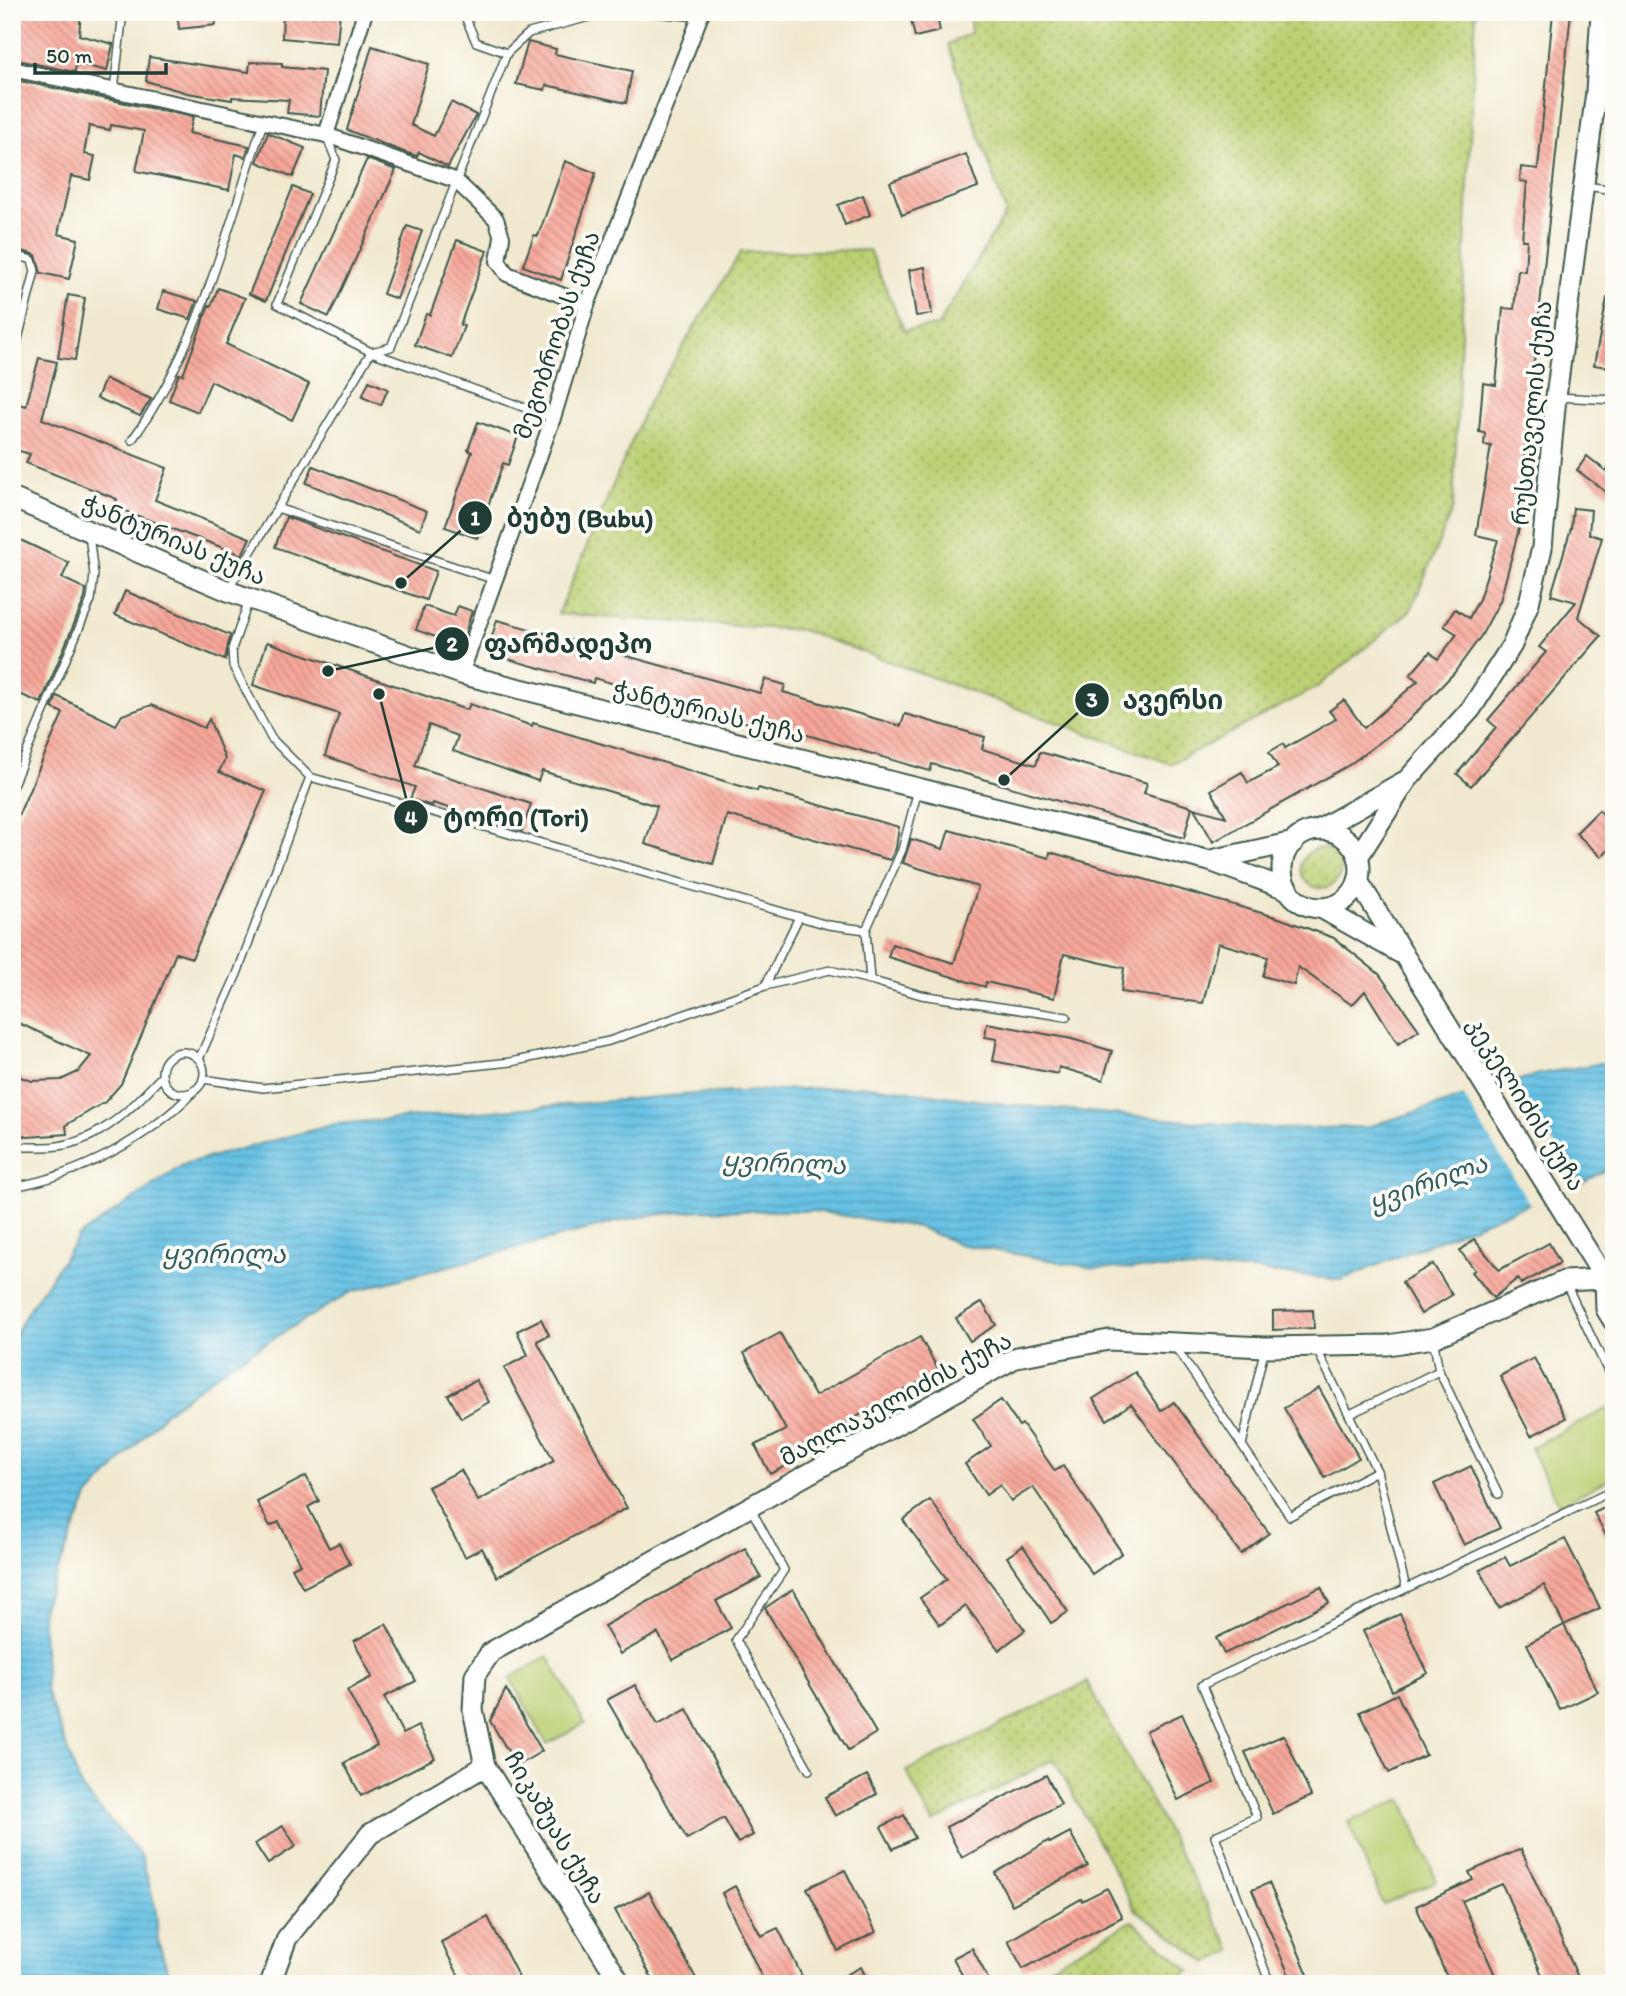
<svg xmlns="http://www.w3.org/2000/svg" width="1626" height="1996" viewBox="0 0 1626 1996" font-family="Itim,'Noto Sans Georgian',sans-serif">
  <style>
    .grass { fill: url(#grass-dots); stroke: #6e8654; stroke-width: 2 }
    .pitch { fill: #bcd073; stroke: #6e8654; stroke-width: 2 }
    .water { fill: url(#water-rules); stroke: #44808c; stroke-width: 2 }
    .pier { fill: #f1e9cf }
    .building { fill: url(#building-back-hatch) }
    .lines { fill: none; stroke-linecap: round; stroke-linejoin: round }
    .lane-casing { stroke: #3e574b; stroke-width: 10 }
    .street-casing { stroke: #3e574b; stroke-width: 18 }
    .secondary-casing { stroke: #3e574b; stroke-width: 23 }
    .lane { stroke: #fff; stroke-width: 7 }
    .street { stroke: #fff; stroke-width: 14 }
    .secondary { stroke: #fff; stroke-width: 19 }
    .labels { text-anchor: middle; stroke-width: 7; stroke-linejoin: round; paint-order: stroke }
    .street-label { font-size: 24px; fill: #1f3d34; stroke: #fdfcf7 }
    .water-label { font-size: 26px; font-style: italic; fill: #315e60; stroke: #fdfcf7 }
    .leader { fill: none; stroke: #1f3d34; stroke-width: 2.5 }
    .callout-dot { fill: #1f3d34; stroke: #fdfcf7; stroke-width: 2.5 }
    .mark-label { font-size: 21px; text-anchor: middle; font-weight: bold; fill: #fff }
    .callout-label { font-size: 26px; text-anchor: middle; font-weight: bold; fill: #1f3d34; stroke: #fdfcf7; stroke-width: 7; stroke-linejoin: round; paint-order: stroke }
  </style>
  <defs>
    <pattern id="grass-dots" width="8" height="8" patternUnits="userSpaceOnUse" patternTransform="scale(1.75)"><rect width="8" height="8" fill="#bcd073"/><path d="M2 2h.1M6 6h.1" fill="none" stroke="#98aa5f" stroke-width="1.8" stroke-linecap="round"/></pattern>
    <pattern id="water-rules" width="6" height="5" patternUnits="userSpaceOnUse" patternTransform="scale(1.75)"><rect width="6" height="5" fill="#68c2e5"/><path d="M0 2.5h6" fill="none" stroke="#559fba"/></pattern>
    <pattern id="building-back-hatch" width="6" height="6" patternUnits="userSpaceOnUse" patternTransform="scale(1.75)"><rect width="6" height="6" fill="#f8a79a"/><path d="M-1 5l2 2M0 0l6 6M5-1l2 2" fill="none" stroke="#c8897e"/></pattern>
  </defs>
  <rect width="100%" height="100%" fill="#fdfcf7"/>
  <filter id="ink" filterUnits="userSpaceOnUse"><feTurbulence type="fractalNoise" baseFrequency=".0143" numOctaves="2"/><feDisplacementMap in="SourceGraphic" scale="14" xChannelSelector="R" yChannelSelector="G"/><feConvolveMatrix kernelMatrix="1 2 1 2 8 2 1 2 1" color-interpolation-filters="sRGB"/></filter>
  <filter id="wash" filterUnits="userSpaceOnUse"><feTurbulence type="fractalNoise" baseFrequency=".00686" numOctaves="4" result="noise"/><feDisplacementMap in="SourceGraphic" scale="28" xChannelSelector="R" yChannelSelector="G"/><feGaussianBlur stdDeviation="1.57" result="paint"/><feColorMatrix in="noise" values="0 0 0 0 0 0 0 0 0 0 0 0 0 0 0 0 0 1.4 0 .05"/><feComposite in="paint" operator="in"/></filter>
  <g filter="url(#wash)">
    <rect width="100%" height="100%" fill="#f1e9cf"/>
    <!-- grass -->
    <g class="grass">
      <polygon points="969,12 1476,12 1453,508 1411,610 1319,686 1171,764 802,630 558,614 648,403 741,252 869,250 904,330 938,326 1006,213 948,44 971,33"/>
      <circle cx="1321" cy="868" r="20"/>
      <polygon points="1087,1682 1232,1951 1208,1963 1135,1909 1054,1759 933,1823 906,1771"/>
      <polygon points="1132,1921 1191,1971 1166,1984 1024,1984 1023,1981"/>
    </g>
    <!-- pitch -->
    <g class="pitch">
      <polygon points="1608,1408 1614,1419 1614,1477 1559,1505 1530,1448"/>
      <polygon points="548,1656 585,1723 547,1744 510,1678"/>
      <polygon points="1402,1799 1437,1881 1383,1904 1348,1822"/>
    </g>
    <!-- water -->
    <polygon class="water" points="1614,1061 1614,1166 1585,1181 1341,1280 1252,1270 1094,1268 959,1244 918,1227 813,1211 699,1210 631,1218 351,1292 231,1364 166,1412 88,1497 42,1609 46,1690 82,1789 141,1855 156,1910 158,1941 172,1984 12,1984 12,1341 26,1314 79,1236 184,1164 335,1124 693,1094 870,1086 1013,1105 1276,1129 1367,1127 1539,1074"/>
    <!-- pier -->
    <polygon class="pier" points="1513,1078 1580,1187 1531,1206 1462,1094"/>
    <g id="blocks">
      <!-- building -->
      <g class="building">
        <polygon points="12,12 81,12 79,35 113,44 107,71 76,63 75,72 12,59"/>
        <polygon points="177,12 214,12 216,25 179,29"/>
        <polygon points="340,12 337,43 282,38 283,13"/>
        <polygon points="909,12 936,12 940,31 915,37"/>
        <polygon points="1553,12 1571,12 1517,523 1520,525 1500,601 1481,636 1454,673 1407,722 1349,765 1213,842 1194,808 1226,817 1211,790 1242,772 1248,783 1278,767 1269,752 1283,744 1285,748 1336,719 1329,711 1344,700 1364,728 1418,681 1410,675 1430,652 1438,659 1457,634 1444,626 1455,609 1469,618 1479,599 1498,540 1476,535 1491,446 1484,445 1485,433 1479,432 1483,383 1496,385 1503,308 1514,309 1518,270 1525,271 1527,240 1522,240 1527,182 1520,181 1521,167 1538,169"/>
        <polygon points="528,42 556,49 555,54 632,71 626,103 546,85 545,90 516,84"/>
        <polygon points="372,46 429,64 411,125 434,136 451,102 476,115 448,167 419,152 417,156 404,152 347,130"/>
        <polygon points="149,57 249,72 250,62 282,63 282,67 324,71 320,116 287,113 289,100 232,97 232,100 187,93 146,81"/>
        <polygon points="20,81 193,117 189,133 249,146 245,157 236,154 229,190 136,171 144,131 111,125 110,130 89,126 84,154 95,156 90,180 71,176 58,234 78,239 69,279 41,273 36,255 12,248 12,119"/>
        <polygon points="268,133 305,148 293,177 257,162"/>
        <polygon points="966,154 978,187 902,215 890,182"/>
        <polygon points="367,159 396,170 329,317 301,304"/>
        <polygon points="565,161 596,173 561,280 523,266 534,235 538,236"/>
        <polygon points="293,187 310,194 266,301 249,294"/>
        <polygon points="863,195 870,215 845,225 838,205"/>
        <polygon points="407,226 422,231 397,299 383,294"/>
        <polygon points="457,240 487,251 460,325 464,326 452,358 415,345 426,314 430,315"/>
        <polygon points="925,267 932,314 916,316 909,270"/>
        <polygon points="218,288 245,298 226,344 309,384 292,420 211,381 198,412 169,400 179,374 183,375 209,305 211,306"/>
        <polygon points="163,291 197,301 190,319 158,309"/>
        <polygon points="68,295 85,298 75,360 58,358"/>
        <polygon points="1607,298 1614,299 1614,368 1594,365"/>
        <polygon points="39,358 57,362 42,419 167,468 155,500 250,538 242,555 114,507 117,499 26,463 30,454 12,449 12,432 19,404 26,406"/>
        <polygon points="105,379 151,399 140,416 97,398"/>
        <polygon points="369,381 388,389 381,405 362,397"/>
        <polygon points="478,422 518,436 508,465 503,463 477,538 445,527 472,452 468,450"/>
        <polygon points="1587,456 1606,471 1614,461 1614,498 1577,470"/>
        <polygon points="313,466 427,511 420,529 306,483"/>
        <polygon points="1573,508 1591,510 1589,534 1602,538 1578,617 1601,636 1471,786 1457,774 1496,727 1488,720 1546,652 1539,647 1576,602 1551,595 1571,528"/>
        <polygon points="286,517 436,571 426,600 275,547"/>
        <polygon points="12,536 69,563 62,578 86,589 85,598 41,703 12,691"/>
        <polygon points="125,591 230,635 225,660 115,615"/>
        <polygon points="424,606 454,616 458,606 472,611 461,646 416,630"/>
        <polygon points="497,620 760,693 765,679 785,685 783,692 901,726 905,714 985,737 982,749 1036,765 1040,752 1147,783 1144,793 1192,807 1184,838 932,764 930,771 784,728 783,733 594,678 593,683 487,653"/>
        <polygon points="267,642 467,710 470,704 532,726 533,723 757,791 758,788 899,827 896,848 890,860 727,815 713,864 645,844 657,806 542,771 538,781 453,751 458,736 429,725 415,766 531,804 522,831 433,803 432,806 410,799 415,787 325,756 339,714 253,685"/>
        <polygon points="57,696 116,725 122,715 152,705 204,728 209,719 225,759 219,772 266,791 192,958 176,953 121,1084 105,1102 66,1125 67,1134 28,1137 12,1132 12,1074 32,1081 61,1080 78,1072 91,1056 12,1020 12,830 63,713 52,708"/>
        <polygon points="1599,810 1614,825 1614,845 1601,857 1576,833"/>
        <polygon points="949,830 1049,858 1050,852 1279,918 1334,938 1379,974 1419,1030 1398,1044 1365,991 1352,1005 1298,967 1294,985 1263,976 1268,957 1218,943 1203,1003 1121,992 1124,968 1064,954 1054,998 986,982 985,987 888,957 892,944 954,963 978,887 903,863 911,839 943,849"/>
        <polygon points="987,1023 1072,1039 1112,1051 1103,1080 1059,1067 1058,1074 993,1061 997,1039 985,1037"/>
        <polygon points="1474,1239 1499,1270 1549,1243 1560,1263 1521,1284 1518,1278 1493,1298 1472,1272 1475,1270 1460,1251"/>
        <polygon points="1433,1264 1452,1295 1421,1314 1402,1282"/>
        <polygon points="982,1302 996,1325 970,1341 956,1318"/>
        <polygon points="1313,1310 1314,1328 1273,1330 1273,1311"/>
        <polygon points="541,1319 549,1335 537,1341 627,1508 497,1577 482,1548 465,1557 428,1487 461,1470 478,1501 554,1461 504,1368 528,1355 517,1331"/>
        <polygon points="780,1333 815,1396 920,1337 939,1371 833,1430 835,1434 788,1460 790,1464 770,1474 755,1445 786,1430 744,1353"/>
        <polygon points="1534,1358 1566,1418 1531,1436 1500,1376"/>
        <polygon points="1135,1372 1161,1411 1174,1402 1269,1533 1241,1554 1131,1404 1107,1420 1093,1399"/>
        <polygon points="476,1380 489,1402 461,1418 448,1395"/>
        <polygon points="1319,1388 1359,1458 1325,1478 1284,1408"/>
        <polygon points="1001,1400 1019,1426 1022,1424 1055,1471 1063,1466 1122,1553 1092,1574 1033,1487 1011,1501 1000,1485 986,1495 965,1464 991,1446 973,1419"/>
        <polygon points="1471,1466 1500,1528 1464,1545 1434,1484"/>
        <polygon points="306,1476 319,1501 308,1507 329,1548 339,1543 350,1564 303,1588 292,1568 300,1564 279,1522 270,1526 257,1502"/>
        <polygon points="930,1500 1025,1630 999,1650 966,1606 940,1625 920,1598 947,1579 903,1520"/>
        <polygon points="1614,1503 1614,1551 1594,1513"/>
        <polygon points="1565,1539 1600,1608 1564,1625 1544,1585 1499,1608 1480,1570 1505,1557 1510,1566"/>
        <polygon points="1023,1546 1068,1612 1051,1623 1007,1557"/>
        <polygon points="745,1548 761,1577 716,1601 731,1628 673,1660 658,1633 620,1654 604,1626"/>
        <polygon points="1321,1587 1329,1603 1224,1654 1216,1638"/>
        <polygon points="793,1589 876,1733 848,1750 765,1608"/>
        <polygon points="1400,1614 1428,1673 1392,1691 1363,1631"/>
        <polygon points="386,1624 416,1681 384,1697 403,1734 418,1726 435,1758 361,1796 344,1763 377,1746 347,1690 372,1677 354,1641"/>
        <polygon points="1564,1625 1598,1692 1560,1710 1527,1644"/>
        <polygon points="635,1685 658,1725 687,1709 753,1835 738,1843 724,1818 687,1839 607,1700"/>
        <polygon points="506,1689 542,1751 517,1766 490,1721"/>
        <polygon points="1397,1694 1426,1755 1389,1773 1360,1712"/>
        <polygon points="1182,1714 1214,1783 1178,1800 1146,1731"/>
        <polygon points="1284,1735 1311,1796 1273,1814 1245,1752"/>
        <polygon points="867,1775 877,1794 835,1816 825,1797"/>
        <polygon points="1046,1775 1061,1804 962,1858 946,1827"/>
        <polygon points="904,1815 915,1838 893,1849 881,1827"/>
        <polygon points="283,1826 296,1846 268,1864 255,1844"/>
        <polygon points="1070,1832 1088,1866 1012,1905 995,1873 1048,1841 1050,1843"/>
        <polygon points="1521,1849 1581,1984 1546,1984 1502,1884 1462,1901 1499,1984 1450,1984 1416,1906 1473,1880 1469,1872"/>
        <polygon points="845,1870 876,1932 838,1951 807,1888"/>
        <polygon points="1269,1883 1312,1984 1293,1984 1252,1890"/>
        <polygon points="735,1886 761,1936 778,1928 806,1984 765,1984 722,1893"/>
        <polygon points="1107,1888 1122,1917 1023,1969 1008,1941 1081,1899 1082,1901"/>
        <polygon points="649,1892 699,1984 655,1984 615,1910"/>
        <polygon points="488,1917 522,1984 463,1984 441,1942"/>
        <polygon points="972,1948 991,1984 967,1984 953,1958"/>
        <polygon points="861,1967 869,1984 828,1984"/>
      </g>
    </g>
  </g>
  <g filter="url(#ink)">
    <use href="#blocks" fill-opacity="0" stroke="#3e574b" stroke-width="2"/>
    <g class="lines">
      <!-- lane casing -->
      <g class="lane-casing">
        <g id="lane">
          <polyline points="463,12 476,42 507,53 529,33 608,12"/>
          <polyline points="639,12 701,17"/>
          <polyline points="114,90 123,12"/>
          <polyline points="1597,92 1614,91"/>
          <polyline points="326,135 336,160 277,304 371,352 553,418"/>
          <polyline points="1586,186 1614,190"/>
          <polyline points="12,254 32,260 35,271 12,363"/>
          <polyline points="1557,397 1614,400"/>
          <path d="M132,440C199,348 227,229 263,123"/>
          <polyline points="277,508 495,580"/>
          <polyline points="228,590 371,352 391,347 507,53"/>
          <polyline points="249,600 232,649 233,666 271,738 310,777 828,925 866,930 902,850 918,790"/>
          <polyline points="12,787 91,600 94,575 89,535"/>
          <polyline points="866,930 870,980 921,995 1067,1017"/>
          <polyline points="765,986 830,970 870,980"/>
          <circle cx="183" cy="1073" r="21"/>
          <polyline points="199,1059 237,974 310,777"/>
          <polyline points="203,1079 263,1088 511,1062 609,1041 765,986 799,917"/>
          <path d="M12,1144C20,1148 30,1147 39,1147C93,1149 128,1112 162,1076"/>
          <path d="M12,1187C78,1176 150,1138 195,1090"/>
          <polyline points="1566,1284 1614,1384"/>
          <polyline points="1433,1338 1439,1371 1498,1494"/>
          <polyline points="1174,1345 1290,1516 1377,1471"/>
          <polyline points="1317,1350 1377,1471 1406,1588"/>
          <polyline points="1350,1414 1439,1371"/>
          <polyline points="1242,1445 1265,1347"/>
          <polyline points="751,1509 784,1570 736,1640 809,1770"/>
          <polyline points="1270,1984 1215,1836 1257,1817 1202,1685 1614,1490"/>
        </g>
      </g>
      <!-- street casing -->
      <g class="street-casing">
        <g id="street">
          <polyline points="12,69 326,135 455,180 496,219 502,237 498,261 507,274 587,305"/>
          <polyline points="326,135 365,12"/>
          <polyline points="461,674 553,418 587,305 702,12"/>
        </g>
      </g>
      <!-- secondary casing -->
      <g class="secondary-casing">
        <g id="secondary">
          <polyline points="12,498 228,591 461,674 1210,861 1289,890"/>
          <polyline points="1318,830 1403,782"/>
          <circle cx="1321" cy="869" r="39"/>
          <polyline points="1358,857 1407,780 1471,709 1512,645 1529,603 1542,548 1556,397 1596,92 1601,12"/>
          <polyline points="1211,860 1294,842"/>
          <polyline points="1358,881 1605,1279 1614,1284"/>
          <polyline points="1321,908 1400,953"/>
          <polyline points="1605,1279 1606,1309 1614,1322"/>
          <polyline points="270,1984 287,1938 370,1834 485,1766"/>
          <polyline points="621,1984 485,1766 473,1710 475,1675 491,1652 1017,1357 1109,1340 1265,1347 1388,1345 1433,1338 1564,1281 1605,1279 1614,1275"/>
        </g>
      </g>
      <!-- lane -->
      <use href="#lane" class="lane"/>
      <!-- street -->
      <use href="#street" class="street"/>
      <!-- secondary -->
      <use href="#secondary" class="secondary"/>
    </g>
  </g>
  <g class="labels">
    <!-- street labels -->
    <g class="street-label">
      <text transform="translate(557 335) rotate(-71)" y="8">მეგობრობას ქუჩა</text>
      <text transform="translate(1532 413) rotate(-84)" y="8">რუსთაველის ქუჩა</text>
      <text transform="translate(174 540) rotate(23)" y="8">ჭანტურიას ქუჩა</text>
      <text transform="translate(709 712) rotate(14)" y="8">ჭანტურიას ქუჩა</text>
      <text transform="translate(1526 1104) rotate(58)" y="8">კეკელიძის ქუჩა</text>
      <text transform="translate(896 1399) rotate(-28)" y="8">მაღლაკელიძის ქუჩა</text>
      <text transform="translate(555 1828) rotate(59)" y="8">ჩიკაშუას ქუჩა</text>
    </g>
    <!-- water labels -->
    <g class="water-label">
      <text transform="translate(784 1163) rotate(2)" y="9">ყვირილა</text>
      <text transform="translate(1428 1183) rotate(-20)" y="9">ყვირილა</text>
      <text x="224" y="1263">ყვირილა</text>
    </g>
  </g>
  <!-- callouts -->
  <path class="leader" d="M401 583L475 518M328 671L452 644M1004 780L1092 700M379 694L411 817"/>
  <g class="callout-dot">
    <circle cx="401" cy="583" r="7"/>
    <circle cx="328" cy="671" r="7"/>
    <circle cx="1004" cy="780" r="7"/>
    <circle cx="379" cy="694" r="7"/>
    <circle cx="475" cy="518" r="18"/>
    <circle cx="452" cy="644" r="18"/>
    <circle cx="1092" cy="700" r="18"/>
    <circle cx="411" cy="817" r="18"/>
  </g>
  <g class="mark-label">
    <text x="475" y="525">1</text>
    <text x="452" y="651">2</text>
    <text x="1092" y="707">3</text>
    <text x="411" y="825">4</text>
  </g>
  <g class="callout-label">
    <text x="580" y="527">ბუბუ (Bubu)</text>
    <text x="568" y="653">ფარმადეპო</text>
    <text x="1173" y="709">ავერსი</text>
    <text x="516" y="826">ტორი (Tori)</text>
  </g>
  <!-- margin -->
  <rect width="1626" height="1996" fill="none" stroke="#fdfcf7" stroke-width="42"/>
  <!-- scale -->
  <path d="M35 63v10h131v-10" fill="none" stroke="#1f3d34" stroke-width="3.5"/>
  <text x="46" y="63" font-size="21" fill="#1f3d34" stroke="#fdfcf7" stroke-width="5" paint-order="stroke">50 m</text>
</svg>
